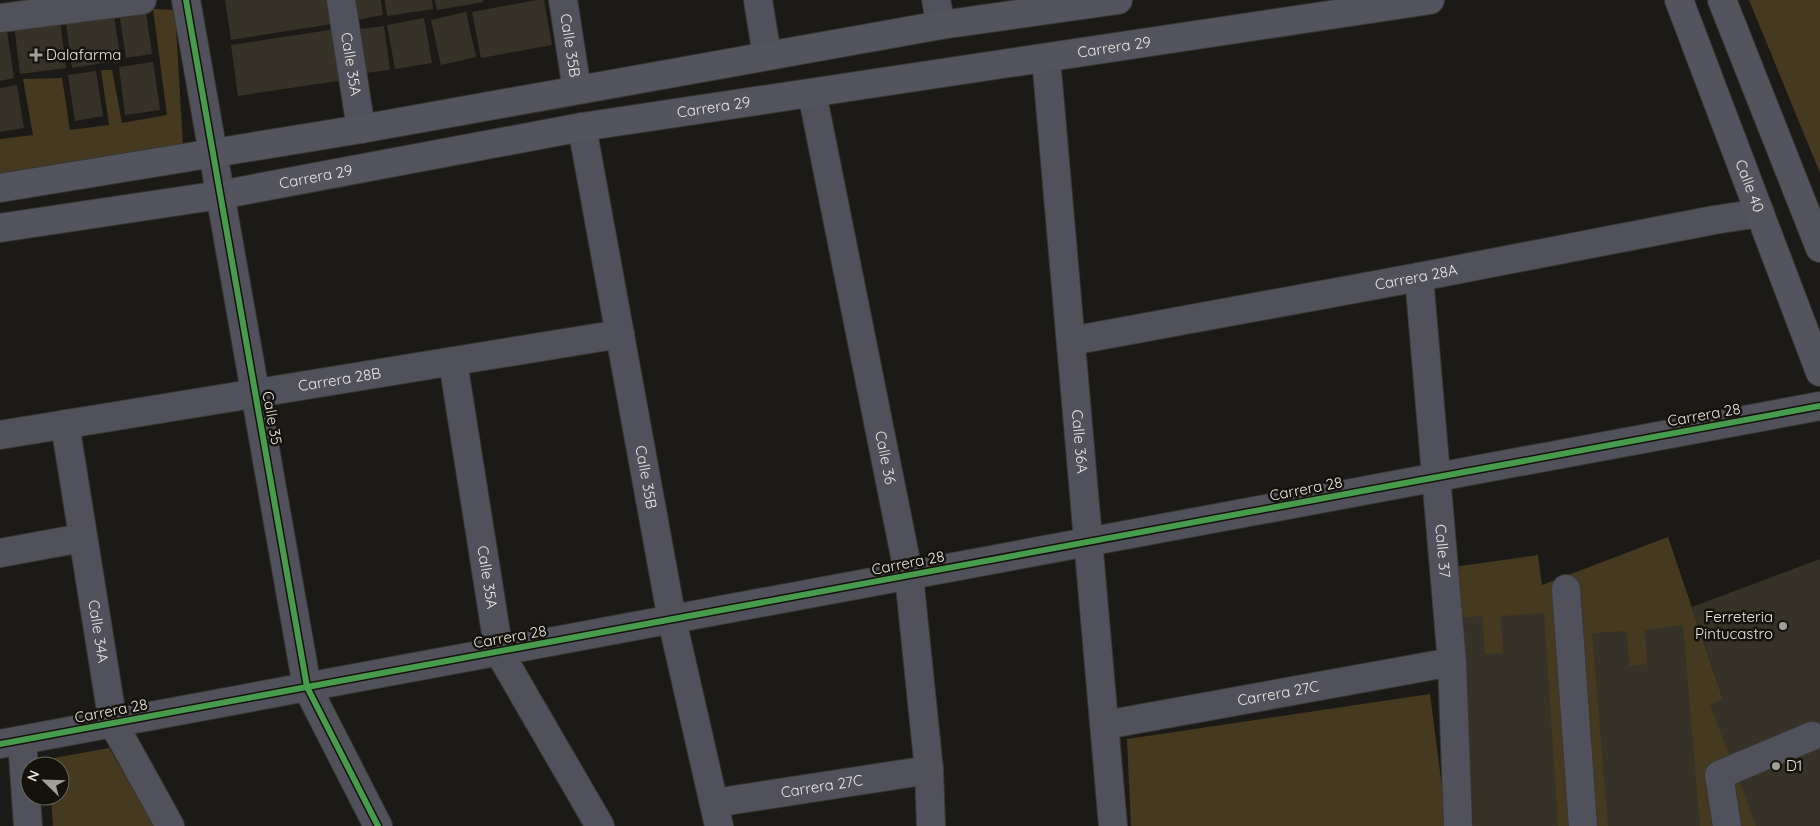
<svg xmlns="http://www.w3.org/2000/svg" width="1820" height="826" viewBox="0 0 1820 826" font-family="Quicksand,sans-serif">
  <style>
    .green { fill: #453a20 }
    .building { fill: #373227 }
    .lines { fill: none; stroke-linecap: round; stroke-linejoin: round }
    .street-casing { stroke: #383733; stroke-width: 30 }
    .secondary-casing { stroke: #383733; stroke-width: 30 }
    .street { stroke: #51515c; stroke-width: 28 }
    .secondary { stroke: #53545e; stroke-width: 28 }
    .cycleway-casing { stroke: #15120b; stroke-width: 9 }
    .cycleway { stroke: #469c4c; stroke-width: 6 }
    .poi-dot { fill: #a19f9a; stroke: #15120b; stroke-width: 2 }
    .labels { text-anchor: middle; stroke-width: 5; stroke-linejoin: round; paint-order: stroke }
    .street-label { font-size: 15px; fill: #e8e6e1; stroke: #15120b }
    .poi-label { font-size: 15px; fill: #e8e6e1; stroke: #15120b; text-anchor: start }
  </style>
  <rect width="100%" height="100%" fill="#1c1a16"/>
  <!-- green -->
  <g class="green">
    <polygon points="1749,0 1820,0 1820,173"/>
    <polygon points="153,9 175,10 184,163 0,186 0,139 33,135 23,79 62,78 70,130 109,125 101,70 112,70 122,123 167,115"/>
    <polygon points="1668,537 1723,699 1820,826 1473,826 1453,567 1538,555 1542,585"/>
    <polygon points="1430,694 1447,826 1131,826 1127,739"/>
    <polygon points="109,748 155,826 53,826 51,796 60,796 60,766 49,766 49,759"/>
  </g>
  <!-- building -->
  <g class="building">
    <polygon points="225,0 329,0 332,24 231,40"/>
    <polygon points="354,0 381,0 383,15 357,20"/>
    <polygon points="385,0 432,0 433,9 387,16"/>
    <polygon points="435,0 483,0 484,2 437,10"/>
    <polygon points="537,0 544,0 552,45 481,58 472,12"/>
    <polygon points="145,7 152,54 126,58 119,11"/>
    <polygon points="113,10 121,60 72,68 65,17"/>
    <polygon points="466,12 476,57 441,65 431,20"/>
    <polygon points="424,18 432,63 395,69 387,25"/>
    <polygon points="60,19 66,68 20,74 14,24"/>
    <polygon points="6,24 14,78 0,81 0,25"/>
    <polygon points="384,26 390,70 366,73 360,29"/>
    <polygon points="336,29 344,80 238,96 231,45"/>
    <polygon points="153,62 160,110 125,115 119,67"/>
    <polygon points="96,71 103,116 75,121 68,75"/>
    <polygon points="17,85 24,128 0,132 0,88"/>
    <polygon points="1820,559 1820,826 1756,826 1710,705 1723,699 1692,607"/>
    <polygon points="1544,613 1558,826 1473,826 1457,618 1482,616 1485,654 1503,653 1501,616"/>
    <polygon points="1683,625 1700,826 1608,826 1592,633 1627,631 1629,666 1647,664 1645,630"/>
  </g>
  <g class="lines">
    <!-- street casing -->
    <g class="street-casing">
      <g id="street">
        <polyline points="186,0 307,687 378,826"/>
        <path id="s1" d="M341,0L361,129"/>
        <path id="s2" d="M563,0L577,90"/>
        <polyline points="758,0 767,56"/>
        <polyline points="936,0 941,25"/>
        <polyline points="0,18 142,0"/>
        <path id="s3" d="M1046,58L1113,826"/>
        <path id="s4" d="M812,93L909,576L929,770L931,826"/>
        <path id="s5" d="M582,127L672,620L719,826"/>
        <path id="s6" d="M1419,277L1452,662L1458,826"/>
        <path id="s7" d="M1071,341L1419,277L1714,220L1760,213"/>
        <path id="s8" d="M453,362L499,652L600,826"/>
        <path id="s9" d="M65,424L113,723L170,826"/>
        <path id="s10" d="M0,435L620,334"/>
        <polyline points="0,553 82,538"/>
        <polyline points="1566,589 1583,826"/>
        <path id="s11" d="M1105,725L1452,662"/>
        <polyline points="22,740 28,826"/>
        <polyline points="0,744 1820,406"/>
        <path id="s12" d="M714,803L929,770"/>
        <polyline points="1727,826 1719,775 1812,736"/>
      </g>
    </g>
    <!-- secondary casing -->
    <g class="secondary-casing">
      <g id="secondary">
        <path id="s13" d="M1679,0L1820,372"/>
        <polyline points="1722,0 1820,248"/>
        <polyline points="0,188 361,129 941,25 1118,0"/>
        <path id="s14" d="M0,228L220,195L582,127L1430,0"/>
      </g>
    </g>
    <!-- street -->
    <use href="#street" class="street"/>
    <!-- secondary -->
    <use href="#secondary" class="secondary"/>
    <!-- cycleway casing -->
    <g class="cycleway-casing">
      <g id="cycleway">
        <polyline points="186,0 307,687 378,826"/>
        <polyline points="0,744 1820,406"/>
      </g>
    </g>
    <!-- cycleway -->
    <use href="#cycleway" class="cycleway"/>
  </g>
  <!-- markers -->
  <g class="poi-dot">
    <path d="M33.5 47.5h5v5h5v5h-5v5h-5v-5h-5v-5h5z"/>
    <circle cx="1783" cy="626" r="5"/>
    <circle cx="1776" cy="766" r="5"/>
  </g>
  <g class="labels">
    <!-- street labels -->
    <g class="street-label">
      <text dy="5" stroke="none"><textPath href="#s2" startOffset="46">Calle 35B</textPath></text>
      <text dy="5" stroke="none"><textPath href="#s14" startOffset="1129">Carrera 29</textPath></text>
      <text dy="5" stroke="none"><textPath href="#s1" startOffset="65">Calle 35A</textPath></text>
      <text dy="5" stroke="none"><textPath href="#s14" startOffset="724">Carrera 29</textPath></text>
      <text dy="5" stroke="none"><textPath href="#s14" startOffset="320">Carrera 29</textPath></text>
      <text dy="5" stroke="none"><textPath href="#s13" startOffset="199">Calle 40</textPath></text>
      <text dy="5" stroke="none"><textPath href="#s7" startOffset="351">Carrera 28A</textPath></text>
      <text dy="5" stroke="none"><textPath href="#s10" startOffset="344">Carrera 28B</textPath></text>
      <text transform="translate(1704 415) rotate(-10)" y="5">Carrera 28</text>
      <text transform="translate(272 418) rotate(80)" y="5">Calle 35</text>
      <text dy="5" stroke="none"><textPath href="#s3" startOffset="385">Calle 36A</textPath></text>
      <text dy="5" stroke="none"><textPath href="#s4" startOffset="372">Calle 36</textPath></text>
      <text dy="5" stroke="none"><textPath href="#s5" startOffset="356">Calle 35B</textPath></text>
      <text transform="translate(1306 489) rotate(-11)" y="5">Carrera 28</text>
      <text dy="5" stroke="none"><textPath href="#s6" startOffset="275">Calle 37</textPath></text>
      <text transform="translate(908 563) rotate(-11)" y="5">Carrera 28</text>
      <text dy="5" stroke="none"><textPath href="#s8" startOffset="218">Calle 35A</textPath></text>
      <text dy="5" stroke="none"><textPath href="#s9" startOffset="210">Calle 34A</textPath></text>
      <text transform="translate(510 637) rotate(-10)" y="5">Carrera 28</text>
      <text dy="5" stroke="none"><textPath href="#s11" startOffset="176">Carrera 27C</textPath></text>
      <text transform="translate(111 711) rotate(-11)" y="5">Carrera 28</text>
      <text dy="5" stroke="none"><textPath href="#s12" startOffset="109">Carrera 27C</textPath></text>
    </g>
    <!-- poi labels -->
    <g class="poi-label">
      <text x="46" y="60">Dalafarma</text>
      <text x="1773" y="622" text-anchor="end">Ferreteria<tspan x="1773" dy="17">Pintucastro</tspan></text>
      <text x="1786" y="771">D1</text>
    </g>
  </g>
  <!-- north arrow -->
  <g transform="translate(45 781) rotate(293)"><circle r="24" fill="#15120b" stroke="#696761"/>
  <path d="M0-4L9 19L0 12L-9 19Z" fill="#a19f9a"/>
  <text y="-8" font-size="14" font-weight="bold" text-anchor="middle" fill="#e8e6e1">N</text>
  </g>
</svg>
